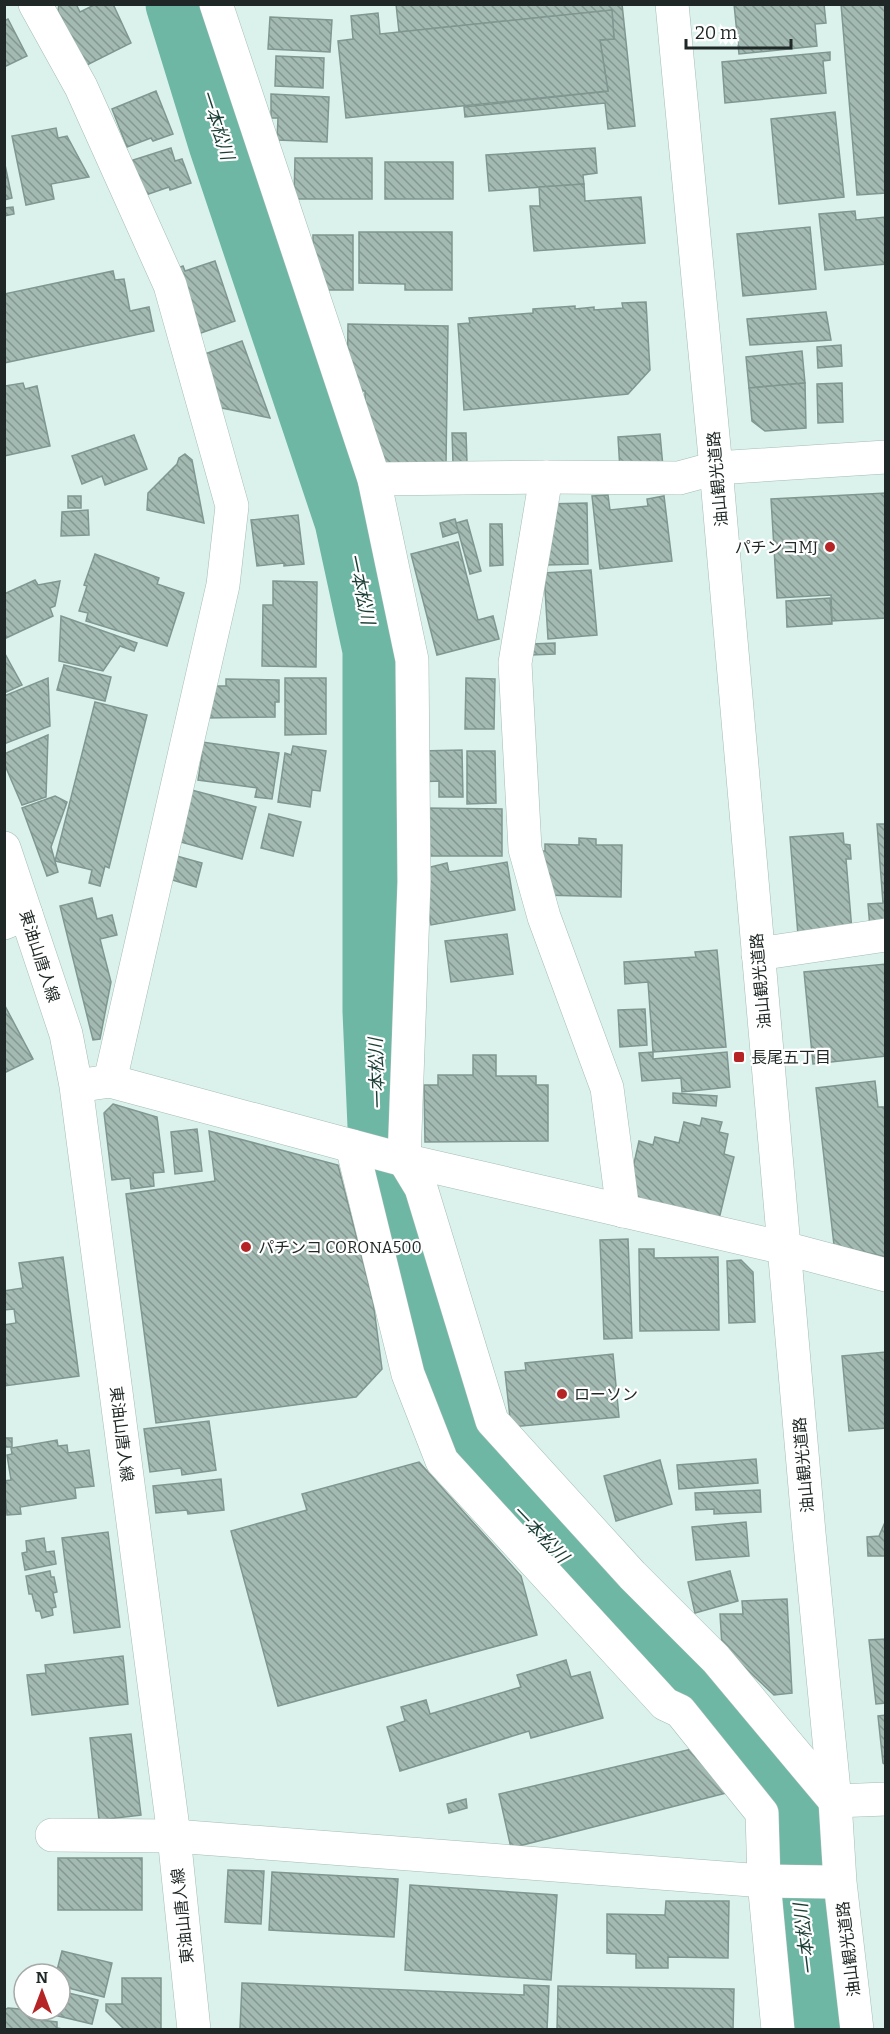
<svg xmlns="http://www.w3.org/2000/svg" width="890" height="2034" viewBox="0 0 890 2034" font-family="Bitter,'Noto Sans JP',serif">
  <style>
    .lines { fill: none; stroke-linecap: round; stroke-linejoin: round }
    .river { stroke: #6db7a4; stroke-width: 63 }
    .building { fill: url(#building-back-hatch); stroke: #809690; stroke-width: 1.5 }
    .minor-casing { stroke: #a5bcb5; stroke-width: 34 }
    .tertiary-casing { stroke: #a5bcb5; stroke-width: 34 }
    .secondary-casing { stroke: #a5bcb5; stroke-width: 34 }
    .minor { stroke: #fff; stroke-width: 33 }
    .tertiary { stroke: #fff; stroke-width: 33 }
    .secondary { stroke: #fff; stroke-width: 33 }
    .poi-dot { fill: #b52526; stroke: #fff; stroke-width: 2 }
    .labels { text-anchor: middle; stroke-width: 4.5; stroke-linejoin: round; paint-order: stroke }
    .street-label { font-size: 16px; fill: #1f2826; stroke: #fff }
    .poi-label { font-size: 16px; fill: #1f2826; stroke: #fff; text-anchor: start }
    .water-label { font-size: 18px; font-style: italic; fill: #1b3e36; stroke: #fff }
  </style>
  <defs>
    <pattern id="building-back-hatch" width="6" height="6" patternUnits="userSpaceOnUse" patternTransform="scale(1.5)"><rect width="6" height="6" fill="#a3bab3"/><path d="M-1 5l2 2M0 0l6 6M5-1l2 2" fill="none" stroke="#849791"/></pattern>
  </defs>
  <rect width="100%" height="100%" fill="#daf2eb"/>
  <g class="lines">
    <!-- river -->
    <polyline class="river" points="177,4 220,144 346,521 374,650 374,1011 379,1126 402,1274 458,1450 616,1613 743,1737 784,1794 794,1846 815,2030"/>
  </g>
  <!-- building -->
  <g class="building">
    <polygon points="59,4 76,4 80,12 96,4 113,4 131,43 85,66 58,11"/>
    <polygon points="396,4 622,4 635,126 608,129 605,103 465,117 464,107 608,91 600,40 614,39 612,10 399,32"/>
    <polygon points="734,4 824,4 826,23 815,24 817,46 739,54"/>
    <polygon points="841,4 886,4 886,193 857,195"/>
    <polygon points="612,10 614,39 600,40 608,91 346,118 338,41 353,39 351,16 378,13 380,34"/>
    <polygon points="270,17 332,20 330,52 268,49"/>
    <polygon points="8,19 27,56 4,67 4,21"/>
    <polygon points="830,52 830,60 823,61 826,93 725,103 722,62"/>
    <polygon points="276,56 324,58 323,88 275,86"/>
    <polygon points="156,91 173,134 153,141 151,138 127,147 112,109"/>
    <polygon points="271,94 329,97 327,142 277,140 278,118 271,118"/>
    <polygon points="835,112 844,197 779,204 771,119"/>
    <polygon points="56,128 58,138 67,136 89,177 51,184 54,199 26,205 12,136"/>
    <polygon points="171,148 175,161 182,159 191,183 170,190 169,187 137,198 130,161"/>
    <polygon points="595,148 597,173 583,175 584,184 489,191 486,155"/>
    <polygon points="295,158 372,158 372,199 294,199"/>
    <polygon points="4,160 12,198 4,200"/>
    <rect x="385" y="162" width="68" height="37"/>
    <polygon points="584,184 585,201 641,197 645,243 534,251 530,206 540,206 539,187"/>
    <polygon points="13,207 14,214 4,216 4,208"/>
    <polygon points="855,211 856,220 886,217 886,264 825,270 819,214"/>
    <polygon points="810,227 816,289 743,296 737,234"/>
    <polygon points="359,232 452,232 452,290 405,290 405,284 359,283"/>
    <polygon points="313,235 353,235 353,290 319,290 313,272"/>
    <polygon points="215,261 235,321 198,334 170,271 183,266 185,271"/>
    <polygon points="113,271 115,280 124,279 130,311 149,307 154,331 4,363 4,294"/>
    <polygon points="646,302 650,370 628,394 464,410 458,324 470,323 469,318 533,313 533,309 575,306 575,309 594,307 594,310 623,308 622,303"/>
    <polygon points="826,312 831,340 750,345 747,319"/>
    <polygon points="348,324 448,326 446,465 376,464 365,431 365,391 347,391"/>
    <polygon points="242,341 270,418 217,407 199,356"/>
    <polygon points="841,345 842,366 818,368 817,347"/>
    <polygon points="802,351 805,383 749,388 746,357"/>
    <polygon points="4,382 5,386 23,383 25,389 37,386 50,446 4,456"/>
    <polygon points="805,383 806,428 765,431 752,421 749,388"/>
    <polygon points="842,383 843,422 818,423 817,384"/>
    <polygon points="452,433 466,433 467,463 453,464"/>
    <polygon points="660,434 663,467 620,470 618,437"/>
    <polygon points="134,435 147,469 105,485 102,476 82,484 72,456"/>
    <polygon points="185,454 192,460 204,523 147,510 148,493 177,464 179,458"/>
    <polygon points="886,493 886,618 832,621 831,595 777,598 771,499"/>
    <polygon points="608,495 610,510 648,506 647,499 664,496 672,561 600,569 592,496"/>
    <rect x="68" y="496" width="13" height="12"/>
    <polygon points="587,503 588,564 546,565 545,504"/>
    <polygon points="88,510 89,535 61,536 62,512"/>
    <polygon points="298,515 304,564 284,566 284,563 257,566 251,520"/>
    <polygon points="455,519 459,532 443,537 440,523"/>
    <polygon points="467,520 481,571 470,574 456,523"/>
    <polygon points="490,524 502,524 503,565 490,566"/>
    <polygon points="458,542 478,620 493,616 499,639 437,655 411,554"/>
    <polygon points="95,554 159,578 157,584 184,593 167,646 86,621 88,613 79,611 87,586 84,585"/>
    <polygon points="591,570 597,635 548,639 544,573"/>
    <polygon points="35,580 38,585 60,581 55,606 50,608 53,616 4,639 4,594"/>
    <polygon points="273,581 317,582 316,667 262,666 263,605 273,605"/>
    <polygon points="830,598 832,624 787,627 786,601"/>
    <polygon points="61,616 137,643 134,651 120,646 103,671 59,661"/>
    <polygon points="555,643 555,654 531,655 531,644"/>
    <polygon points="4,652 22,685 4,693"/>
    <polygon points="64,665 111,677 105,701 57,690"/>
    <polygon points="48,678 50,726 4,744 4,696"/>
    <polygon points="285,678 326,678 326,734 285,735"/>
    <polygon points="466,678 495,679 494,729 465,729"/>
    <polygon points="226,679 279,680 279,702 275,702 275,717 205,718 205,686 226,686"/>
    <polygon points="95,702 147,715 109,868 105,866 100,886 89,883 92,870 55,861"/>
    <polygon points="48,735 46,797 22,805 4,763 4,754"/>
    <polygon points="195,741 279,753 272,799 255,797 257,788 198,780 202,755 193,753"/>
    <polygon points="293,746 326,751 320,791 312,790 310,807 278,802 285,753 291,755"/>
    <polygon points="462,750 463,797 439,797 439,781 420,782 420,751"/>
    <polygon points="467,751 495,751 496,803 467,804"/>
    <polygon points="184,788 256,807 242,859 170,839"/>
    <polygon points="55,796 67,802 51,847 58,872 47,876 22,808"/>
    <polygon points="426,808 502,809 502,856 426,856"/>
    <polygon points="269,814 301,822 293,856 261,848"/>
    <polygon points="877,824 886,824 886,927 870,928 868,904 883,903"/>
    <polygon points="843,833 844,844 850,845 851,859 846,859 852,931 798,935 790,837"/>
    <polygon points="579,838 596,839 596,845 622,845 621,897 541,895 532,851 545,851 545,844 579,845"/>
    <polygon points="166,853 202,863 196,887 159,876"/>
    <polygon points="507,862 515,910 431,925 423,878 427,868 447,863 449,872"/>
    <polygon points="92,898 97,919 112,915 117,935 100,939 111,982 100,1039 93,1040 60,906"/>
    <polygon points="507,934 513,974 451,982 445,941"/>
    <polygon points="717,950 726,1047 653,1052 648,982 625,984 624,962 696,957 695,952"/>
    <polygon points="886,964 886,1056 813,1064 804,972"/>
    <polygon points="4,1004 33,1059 4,1073"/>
    <polygon points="645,1009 647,1045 620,1047 618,1010"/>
    <polygon points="653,1052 653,1059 727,1052 730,1087 682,1092 681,1078 642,1081 639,1053"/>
    <polygon points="473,1055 496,1055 496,1076 536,1076 536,1085 548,1085 548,1141 425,1142 424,1085 438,1085 438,1075 473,1075"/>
    <polygon points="875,1081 878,1107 886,1107 886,1257 834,1245 816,1088"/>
    <polygon points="673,1093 717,1096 716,1106 673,1103"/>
    <polygon points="113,1104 157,1117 164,1172 153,1173 154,1186 131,1189 130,1178 112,1180 104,1113"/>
    <polygon points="702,1118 722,1122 719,1132 728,1134 724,1154 734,1157 719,1219 629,1198 628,1190 639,1141 653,1145 655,1137 679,1143 684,1122 700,1126"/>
    <polygon points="197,1129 202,1171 175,1174 171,1132"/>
    <polygon points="209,1131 338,1165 373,1301 382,1369 356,1397 156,1423 126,1194 215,1181"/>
    <polygon points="628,1239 632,1338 604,1339 600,1240"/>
    <polygon points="639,1249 654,1249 654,1258 718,1257 719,1330 640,1331"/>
    <polygon points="63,1257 79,1376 4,1386 4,1325 16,1323 14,1309 4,1310 4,1291 23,1288 19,1263"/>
    <polygon points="741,1260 753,1272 755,1322 729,1323 727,1261"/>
    <polygon points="886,1352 886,1428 849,1431 842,1356"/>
    <polygon points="613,1354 619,1417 511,1427 505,1372 526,1370 525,1363"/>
    <polygon points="209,1421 216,1470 182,1475 181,1468 150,1472 144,1429"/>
    <rect x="4" y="1438" width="8" height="9"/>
    <polygon points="57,1440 58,1446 67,1445 68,1453 89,1450 94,1486 75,1488 76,1498 20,1507 21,1514 7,1515 4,1481 11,1480 7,1455 12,1454 11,1448"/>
    <polygon points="756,1459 758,1483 679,1489 677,1465"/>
    <polygon points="660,1460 672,1504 616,1521 604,1476"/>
    <polygon points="419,1462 521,1576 537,1635 278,1706 231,1531 307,1510 302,1494"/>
    <polygon points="221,1479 224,1510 188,1514 187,1510 156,1513 153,1486"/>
    <polygon points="760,1490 761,1512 714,1514 714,1509 696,1510 695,1493"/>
    <polygon points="886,1520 886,1556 868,1556 867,1537 879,1536"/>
    <polygon points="746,1522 749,1556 696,1560 692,1527"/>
    <polygon points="108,1532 120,1627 74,1633 62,1538"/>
    <polygon points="44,1538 46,1552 54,1551 56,1564 25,1570 22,1553 27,1552 26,1541"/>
    <polygon points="50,1571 51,1577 54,1577 57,1592 53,1593 56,1607 52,1608 53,1615 42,1618 40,1611 36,1611 32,1594 29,1594 26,1576"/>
    <polygon points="730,1571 738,1601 695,1613 688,1582"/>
    <polygon points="787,1599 792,1693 774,1695 722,1646 720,1614 743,1614 742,1601"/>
    <polygon points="886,1639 886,1703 876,1704 869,1640"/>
    <polygon points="123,1656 128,1704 32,1715 27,1675 46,1673 45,1665"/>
    <polygon points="566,1660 571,1677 590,1672 603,1718 531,1738 529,1731 400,1771 387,1727 405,1721 401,1707 426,1700 430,1714 521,1687 517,1675"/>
    <polygon points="886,1715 886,1765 883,1763 878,1716"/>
    <polygon points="131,1734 141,1815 99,1820 90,1738"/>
    <polygon points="700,1747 730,1792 511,1848 499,1794"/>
    <polygon points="466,1799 467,1808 449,1813 447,1804"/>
    <rect x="58" y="1858" width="84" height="52"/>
    <polygon points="228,1870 264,1871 261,1924 225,1922"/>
    <polygon points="272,1872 398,1879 394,1937 269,1930"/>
    <polygon points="410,1885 557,1895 551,1980 405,1970"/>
    <polygon points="666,1901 729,1901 728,1958 668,1957 668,1968 636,1968 636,1954 607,1953 607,1914 665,1915"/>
    <polygon points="62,1951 112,1963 104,1997 60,1986 60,1974 56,1974"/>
    <polygon points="122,1978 161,1978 161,2030 125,2030 106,2011 106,2004 122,2004"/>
    <polygon points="242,1983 524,1995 524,1985 549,1986 547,2030 240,2029"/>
    <polygon points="558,1986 734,1989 733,2030 557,2030"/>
    <polygon points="60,1991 98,2000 92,2024 37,2011 60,2010"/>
    <polygon points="8,2008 31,2010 32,2019 57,2022 57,2028 68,2030 4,2030 4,2010"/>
  </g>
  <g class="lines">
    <!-- minor casing -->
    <g class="minor-casing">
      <g id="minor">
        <polyline points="35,4 81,87 170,285 232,506 223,585 110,1081"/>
        <polyline points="216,4 374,479 412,660 414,882 404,1160 421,1188 492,1421 632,1575 716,1659 835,1801 886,1799"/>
        <polyline points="546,477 515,663 525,849 544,917 607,1088 623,1211"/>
        <polyline points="374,479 546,477 679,478 716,468"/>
        <polyline points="758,954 886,935"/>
        <polyline points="90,1084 110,1081 404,1160 784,1248 886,1275"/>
        <polyline points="352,1146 408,1374 442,1461 665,1704 680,1711 762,1813 764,1881 778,2030"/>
        <polyline points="52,1835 174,1836"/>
      </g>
    </g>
    <!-- tertiary casing -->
    <g class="tertiary-casing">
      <g id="tertiary">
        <polyline points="672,4 716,468 809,1533 835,1801 840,1882 857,2030"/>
        <polyline points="716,468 886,457"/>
        <polyline points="4,923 26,914"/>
        <polyline points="174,1836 764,1881 829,1882"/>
      </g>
    </g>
    <!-- secondary casing -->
    <g class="secondary-casing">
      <polyline id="secondary" points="4,848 66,1034 76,1086 174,1836 194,2030"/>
    </g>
    <!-- minor -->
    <use href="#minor" class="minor"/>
    <!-- tertiary -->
    <use href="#tertiary" class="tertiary"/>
    <!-- secondary -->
    <use href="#secondary" class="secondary"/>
  </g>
  <!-- markers -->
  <g class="poi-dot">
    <circle cx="830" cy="547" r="6"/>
    <rect x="733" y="1051" width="12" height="12" rx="3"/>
    <circle cx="246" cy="1247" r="6"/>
    <circle cx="562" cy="1394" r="6"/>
  </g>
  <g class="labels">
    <!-- street labels -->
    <g class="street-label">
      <text transform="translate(717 479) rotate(-95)" y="6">油山観光道路</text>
      <text transform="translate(40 956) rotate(72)" y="6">東油山唐人線</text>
      <text transform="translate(760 981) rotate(-95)" y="6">油山観光道路</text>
      <text transform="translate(122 1434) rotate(83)" y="6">東油山唐人線</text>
      <text transform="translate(803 1465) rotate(-95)" y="6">油山観光道路</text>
      <text transform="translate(182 1916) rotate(-96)" y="6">東油山唐人線</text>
      <text transform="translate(848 1949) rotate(-97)" y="6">油山観光道路</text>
    </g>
    <!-- poi labels -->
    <g class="poi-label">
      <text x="818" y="553" text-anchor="end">パチンコMJ</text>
      <text x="751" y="1063">長尾五丁目</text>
      <text x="258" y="1253">パチンコ CORONA500</text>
      <text x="574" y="1400">ローソン</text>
    </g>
    <!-- water labels -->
    <g class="water-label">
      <text transform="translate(217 125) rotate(72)" y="6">一本松川</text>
      <text transform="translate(361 589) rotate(78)" y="6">一本松川</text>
      <text transform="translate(377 1074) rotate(-92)" y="6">一本松川</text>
      <text transform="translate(540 1534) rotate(46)" y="6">一本松川</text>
      <text transform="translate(805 1939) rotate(-97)" y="6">一本松川</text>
    </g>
  </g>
  <!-- border -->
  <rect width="890" height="2034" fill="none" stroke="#1f2826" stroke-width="12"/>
  <!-- north arrow -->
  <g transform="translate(42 1992)"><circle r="28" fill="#ffffff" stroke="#a5a9a8" stroke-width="1.5"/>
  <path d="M0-4.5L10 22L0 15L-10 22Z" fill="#b52526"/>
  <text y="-9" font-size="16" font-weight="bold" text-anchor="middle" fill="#1f2826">N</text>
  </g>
  <!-- scale -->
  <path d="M686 39v9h105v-9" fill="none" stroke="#1f2826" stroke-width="3"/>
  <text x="695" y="39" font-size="18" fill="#1f2826" stroke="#ffffff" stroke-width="4.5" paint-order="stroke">20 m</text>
</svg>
